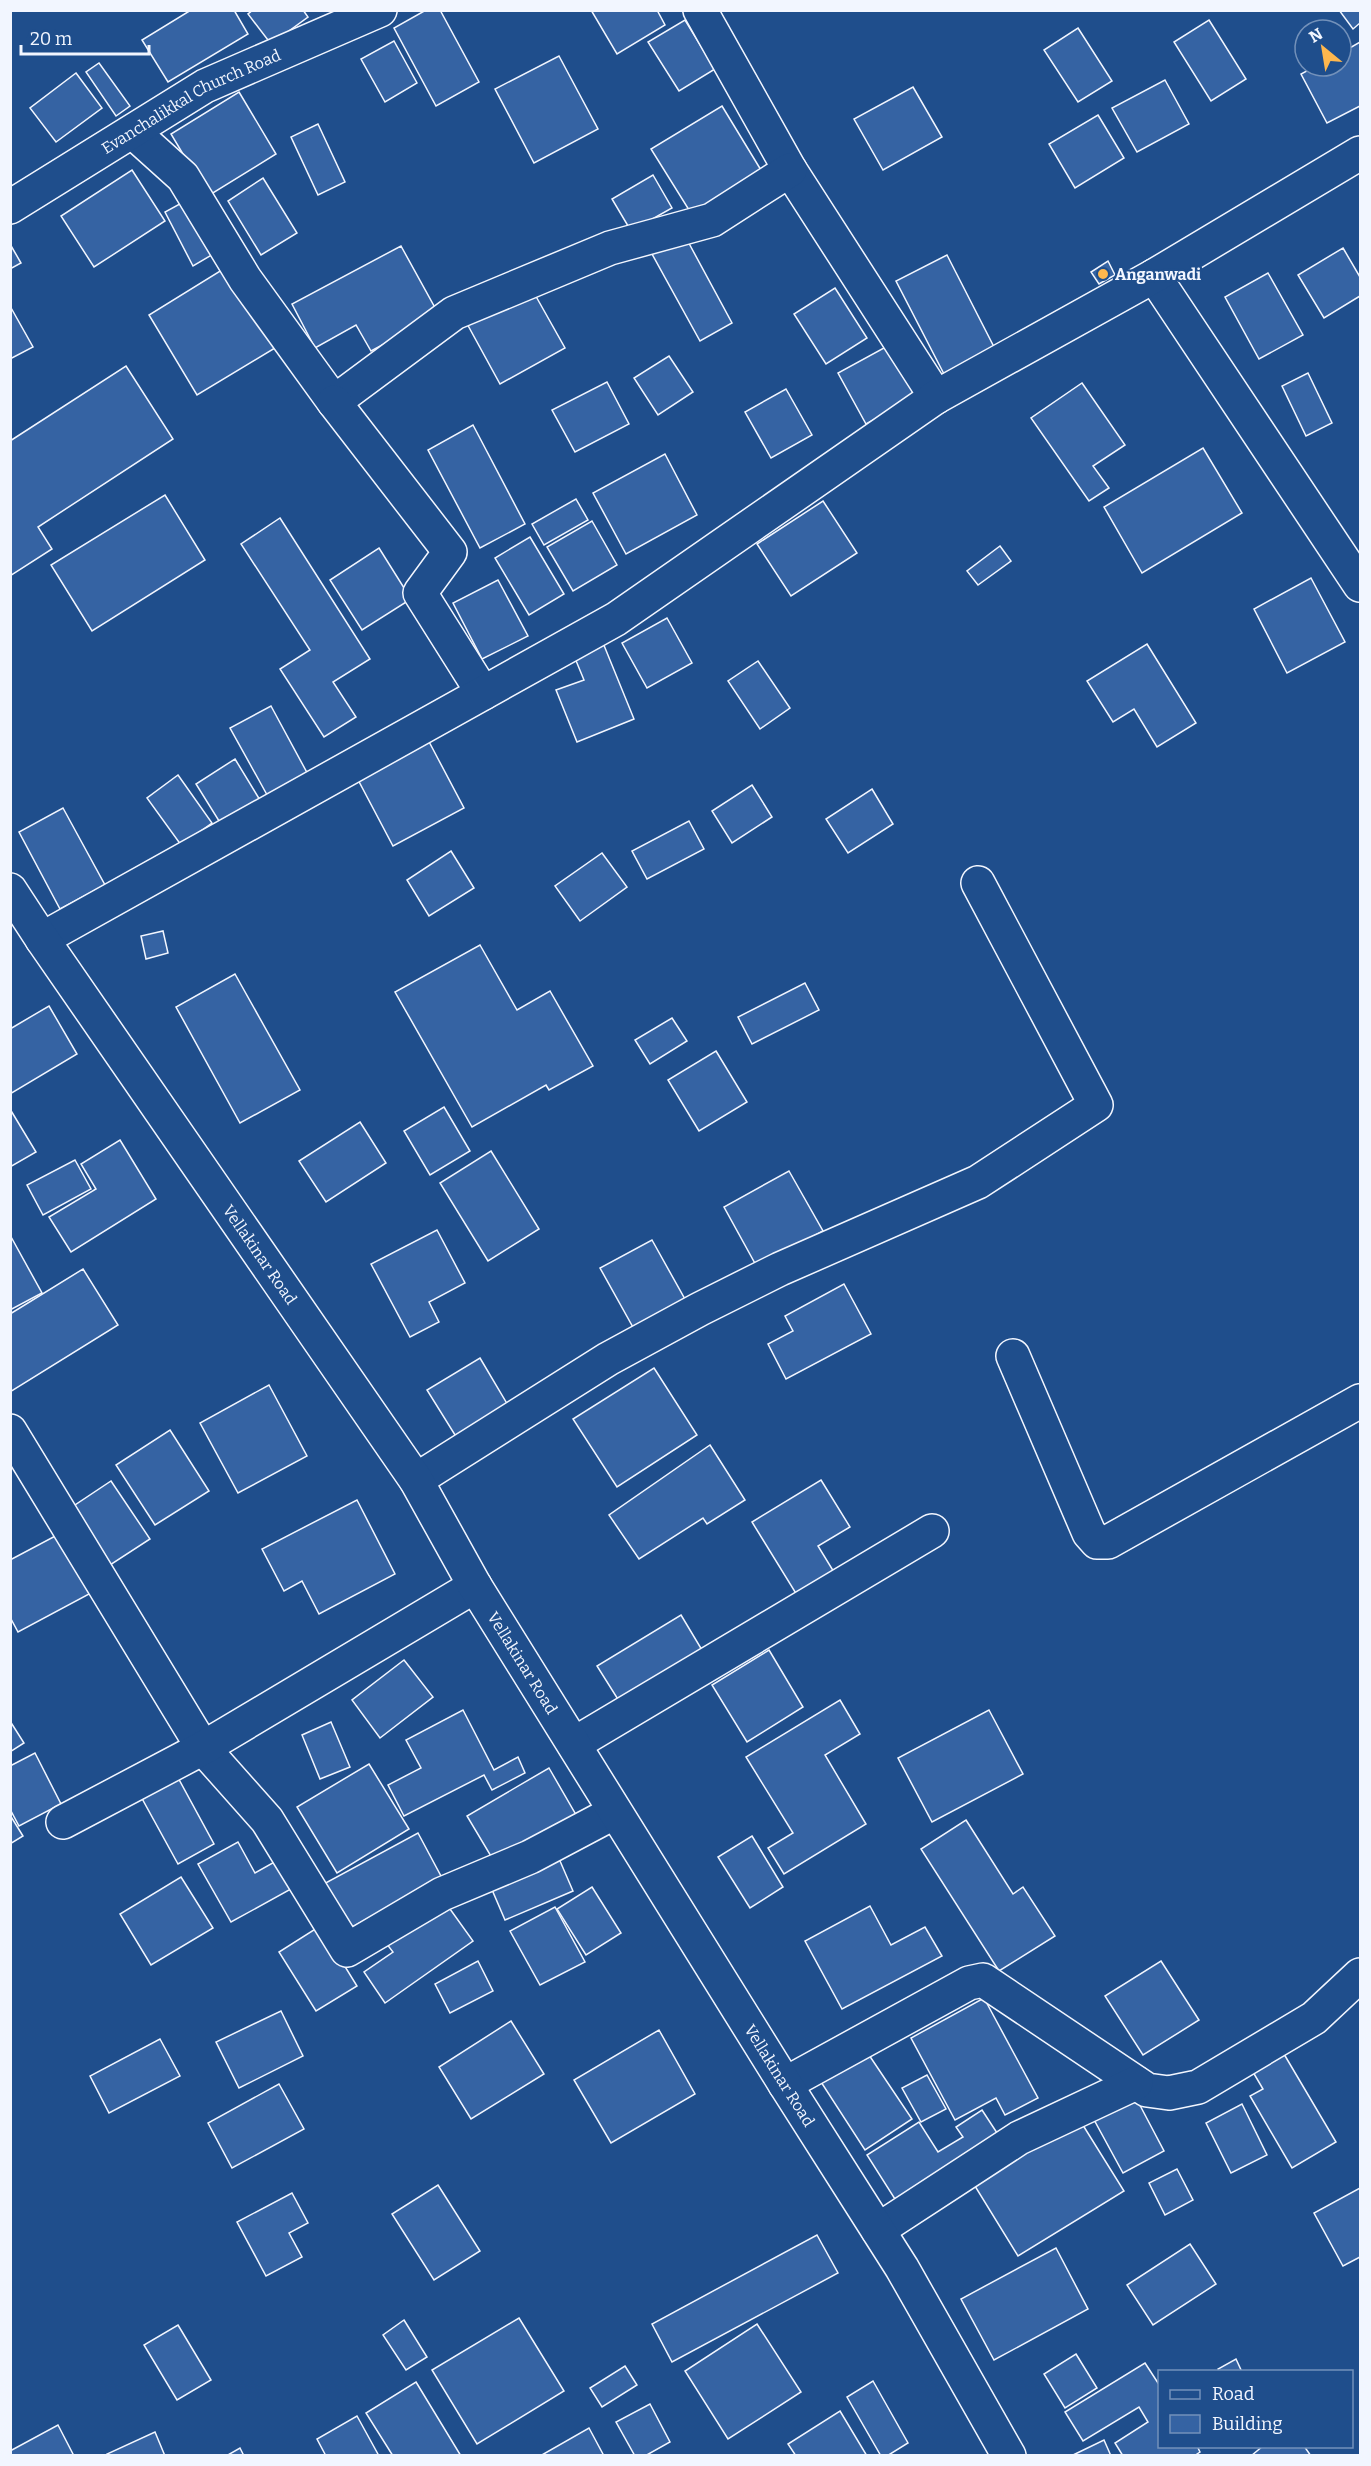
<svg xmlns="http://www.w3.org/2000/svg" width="1371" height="2466" viewBox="0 0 1371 2466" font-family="Bitter,serif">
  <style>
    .building { fill: #3563a3; stroke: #f2f6ff; stroke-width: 1.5 }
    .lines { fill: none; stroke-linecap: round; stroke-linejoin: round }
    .street-casing { stroke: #f2f6ff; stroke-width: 36 }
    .secondary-casing { stroke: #f2f6ff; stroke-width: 36 }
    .street { stroke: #1f4e8c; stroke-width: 33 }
    .secondary { stroke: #1f4e8c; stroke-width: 33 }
    .poi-dot { fill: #ffb74d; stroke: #1f4e8c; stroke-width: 2 }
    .labels { text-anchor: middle; stroke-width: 4.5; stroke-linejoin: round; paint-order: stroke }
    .street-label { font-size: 16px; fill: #f2f6ff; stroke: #1f4e8c }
    .poi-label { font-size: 16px; font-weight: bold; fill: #f2f6ff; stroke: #1f4e8c; text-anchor: start }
  </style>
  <rect width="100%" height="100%" fill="#1f4e8c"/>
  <!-- building -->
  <g class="building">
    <polygon points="191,10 234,10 248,34 168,82 142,40"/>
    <polygon points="253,10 303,10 308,17 271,44 248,14"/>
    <polygon points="426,10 440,10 479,82 436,106 394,28"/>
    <polygon points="591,10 657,10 665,25 617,54"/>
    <polygon points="1339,10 1360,10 1360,23 1353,29"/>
    <polygon points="685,20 715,69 679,91 648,42"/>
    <polygon points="1209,20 1246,79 1211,101 1174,42"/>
    <polygon points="1078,28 1112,81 1078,102 1044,50"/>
    <polygon points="394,41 417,83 385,102 361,59"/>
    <polygon points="1360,42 1360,106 1327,123 1301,74 1316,66 1341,66 1341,53"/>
    <polygon points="559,56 598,129 534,163 495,89"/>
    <polygon points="99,63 130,106 116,116 86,72"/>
    <polygon points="76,73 102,108 56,142 30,108"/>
    <polygon points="1165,80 1189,124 1137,152 1112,108"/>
    <polygon points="913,87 942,137 883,170 854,119"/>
    <polygon points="239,92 276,154 208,196 171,134"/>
    <polygon points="722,106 764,175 694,218 651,149"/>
    <polygon points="1098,115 1124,158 1075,188 1049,144"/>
    <polygon points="318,124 345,182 318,195 291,137"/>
    <polygon points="132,170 165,221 94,267 61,216"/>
    <polygon points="653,175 672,208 631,231 612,199"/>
    <polygon points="263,178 297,233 261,255 228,201"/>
    <polygon points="187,200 215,253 193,266 165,212"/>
    <polygon points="685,236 732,323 700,341 652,254"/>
    <polygon points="10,244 21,263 10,269"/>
    <polygon points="401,246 439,315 371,351 356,325 315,348 292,304"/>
    <polygon points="1343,248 1360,277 1360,296 1324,318 1298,275"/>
    <polygon points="947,255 994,347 944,374 896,281"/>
    <polygon points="1108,261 1115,275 1099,284 1091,272"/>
    <polygon points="225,268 275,348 197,395 149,315"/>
    <polygon points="1268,273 1303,335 1259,359 1225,297"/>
    <polygon points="529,284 565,348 500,384 465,320"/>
    <polygon points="835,288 867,338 826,364 794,314"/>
    <polygon points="10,306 33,347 10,359"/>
    <polygon points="893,343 920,395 866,424 838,373"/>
    <polygon points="669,356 693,392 658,415 634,378"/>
    <polygon points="126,366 173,439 38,527 52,549 10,576 10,441"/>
    <polygon points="1308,373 1332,423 1306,436 1282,386"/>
    <polygon points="607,382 629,424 575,452 552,410"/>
    <polygon points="1082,383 1125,445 1093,466 1109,488 1089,501 1031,418"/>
    <polygon points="786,389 812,435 771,458 745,412"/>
    <polygon points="473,425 525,524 480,548 428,450"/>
    <polygon points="1203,448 1242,513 1142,573 1104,507"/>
    <polygon points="665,454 697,515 626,554 593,493"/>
    <polygon points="165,495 205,560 92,631 51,565"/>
    <polygon points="576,499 588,520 544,545 532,524"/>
    <polygon points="823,501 857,553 791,596 757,544"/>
    <polygon points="280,518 370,659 333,682 356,717 324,737 280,669 310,650 241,544"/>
    <polygon points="592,521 617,565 573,591 547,547"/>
    <polygon points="530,537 564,594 529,615 495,558"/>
    <polygon points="1000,546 1011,561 978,585 967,571"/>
    <polygon points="379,548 411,599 362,630 330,580"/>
    <polygon points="1311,578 1345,642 1287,673 1254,609"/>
    <polygon points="498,580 528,636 482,659 453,603"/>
    <polygon points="667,618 692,663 647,688 622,643"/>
    <polygon points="601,638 634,719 577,742 556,690 584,680 572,651"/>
    <polygon points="1147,644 1196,723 1157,747 1134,709 1113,722 1087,681"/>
    <polygon points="758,661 790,708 760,729 728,681"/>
    <polygon points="271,706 311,780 271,802 230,728"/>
    <polygon points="426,736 464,808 393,846 355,774"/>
    <polygon points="235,759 263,805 224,829 196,784"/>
    <polygon points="178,775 212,823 181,845 147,798"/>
    <polygon points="752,785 772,817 732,843 712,811"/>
    <polygon points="872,789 893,824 848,853 826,819"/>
    <polygon points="63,808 105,885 60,909 19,832"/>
    <polygon points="689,821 704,849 647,879 632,851"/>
    <polygon points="451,851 474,888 429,916 407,880"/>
    <polygon points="602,853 627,887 580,921 555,886"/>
    <polygon points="163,931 168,953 146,959 141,936"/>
    <polygon points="480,945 517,1010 550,991 593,1066 549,1090 546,1085 472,1127 395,992"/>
    <polygon points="235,974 300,1090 240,1123 176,1007"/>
    <polygon points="805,983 819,1010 752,1044 738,1017"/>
    <polygon points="49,1006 77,1054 10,1094 10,1029"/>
    <polygon points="672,1018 687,1041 650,1064 635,1040"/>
    <polygon points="716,1051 747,1102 699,1131 668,1080"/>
    <polygon points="444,1107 470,1151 430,1175 404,1131"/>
    <polygon points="10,1109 36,1152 10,1167"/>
    <polygon points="360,1122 386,1163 326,1202 299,1161"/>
    <polygon points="120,1140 156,1199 71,1252 49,1217 96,1189 81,1164"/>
    <polygon points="491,1151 539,1229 488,1261 440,1183"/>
    <polygon points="75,1160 91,1189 43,1215 27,1185"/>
    <polygon points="789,1171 823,1231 757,1267 724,1207"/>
    <polygon points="437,1230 465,1283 429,1302 439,1322 410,1337 371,1264"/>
    <polygon points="10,1235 42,1293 10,1310"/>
    <polygon points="652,1240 686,1301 634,1329 600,1268"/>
    <polygon points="83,1269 118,1325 10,1392 10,1314"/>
    <polygon points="844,1284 871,1334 786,1379 768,1344 793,1331 785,1316"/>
    <polygon points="480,1358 512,1412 460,1443 427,1390"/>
    <polygon points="654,1368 697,1435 617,1487 573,1419"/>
    <polygon points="269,1385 307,1456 238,1493 200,1423"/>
    <polygon points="170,1430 209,1491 155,1525 116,1465"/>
    <polygon points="710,1445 745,1500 707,1524 703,1518 639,1559 609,1515"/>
    <polygon points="821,1480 850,1527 818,1546 837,1577 800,1600 752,1522"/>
    <polygon points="111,1481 150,1539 107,1567 69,1509"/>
    <polygon points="357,1500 395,1574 319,1614 302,1581 284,1591 262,1549"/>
    <polygon points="59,1534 91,1593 18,1632 10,1617 10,1560"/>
    <polygon points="681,1615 702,1650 619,1701 597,1666"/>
    <polygon points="769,1650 803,1707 747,1742 712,1685"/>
    <polygon points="404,1660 433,1697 380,1738 352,1700"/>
    <polygon points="840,1700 860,1734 825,1755 866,1824 784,1874 768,1848 793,1833 746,1757"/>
    <polygon points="463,1710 494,1770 518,1757 525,1773 492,1790 484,1775 404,1816 388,1785 421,1768 406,1740"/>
    <polygon points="989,1710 1023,1774 932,1822 898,1758"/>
    <polygon points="10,1721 24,1743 10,1752"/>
    <polygon points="331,1722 350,1767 320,1779 302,1735"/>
    <polygon points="35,1753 61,1804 19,1826 10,1809 10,1766"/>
    <polygon points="369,1764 409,1829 337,1873 297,1807"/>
    <polygon points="549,1768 579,1820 498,1868 467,1816"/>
    <polygon points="176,1774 214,1844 178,1864 139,1793"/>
    <polygon points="10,1815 23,1836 10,1844"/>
    <polygon points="966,1820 1013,1894 1023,1887 1055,1936 999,1971 921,1849"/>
    <polygon points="418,1833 442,1878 345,1931 320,1886"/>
    <polygon points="752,1836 783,1887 750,1908 718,1857"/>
    <polygon points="238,1842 255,1873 285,1856 300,1884 231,1922 198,1864"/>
    <polygon points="557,1854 573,1891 505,1920 490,1885"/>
    <polygon points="181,1877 213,1928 151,1965 120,1914"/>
    <polygon points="592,1887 621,1933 586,1955 557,1909"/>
    <polygon points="445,1902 473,1941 385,2003 364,1972 393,1952 386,1943"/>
    <polygon points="870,1906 891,1945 925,1927 942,1956 842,2009 805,1941"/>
    <polygon points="555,1907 585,1962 540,1985 510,1931"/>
    <polygon points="320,1926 357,1986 316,2011 279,1952"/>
    <polygon points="478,1961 493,1991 450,2013 435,1984"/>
    <polygon points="1161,1961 1199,2020 1143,2055 1105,1996"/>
    <polygon points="984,1998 1038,2098 1005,2115 996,2098 955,2120 911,2038"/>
    <polygon points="281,2011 303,2056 239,2088 216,2042"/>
    <polygon points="511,2021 544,2074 471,2119 439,2067"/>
    <polygon points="659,2030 695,2094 611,2143 574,2080"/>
    <polygon points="160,2039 180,2076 109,2113 90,2076"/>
    <polygon points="1281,2049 1336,2142 1292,2168 1250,2096 1263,2089 1250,2067"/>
    <polygon points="867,2052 912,2119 865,2150 821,2082"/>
    <polygon points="927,2075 946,2109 921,2122 902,2088"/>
    <polygon points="279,2084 304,2129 232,2168 208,2123"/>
    <polygon points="1134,2094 1164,2151 1123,2173 1092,2116"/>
    <polygon points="1242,2104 1267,2155 1231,2173 1206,2123"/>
    <polygon points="982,2110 1003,2142 900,2207 867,2155 919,2122 938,2152 963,2137 956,2127"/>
    <polygon points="1076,2114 1124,2191 1018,2256 970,2178"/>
    <polygon points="1177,2169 1193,2200 1165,2215 1149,2183"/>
    <polygon points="438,2185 480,2251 434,2280 392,2214"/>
    <polygon points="1360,2188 1360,2257 1343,2266 1314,2213"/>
    <polygon points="292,2193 308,2223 289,2233 302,2257 266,2276 237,2222"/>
    <polygon points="817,2235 838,2273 672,2362 652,2324"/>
    <polygon points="1190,2244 1216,2284 1153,2325 1127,2285"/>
    <polygon points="1056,2248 1088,2309 994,2360 961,2299"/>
    <polygon points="519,2318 564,2391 477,2444 432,2370"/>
    <polygon points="404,2320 427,2357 406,2370 383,2335"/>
    <polygon points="757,2324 801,2392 728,2439 685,2371"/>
    <polygon points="178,2325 211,2380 177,2400 144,2345"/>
    <polygon points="1076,2354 1097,2388 1065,2408 1044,2374"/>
    <polygon points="1236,2359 1242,2372 1219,2372 1218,2369"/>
    <polygon points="1145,2363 1160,2386 1160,2446 1197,2446 1200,2452 1194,2456 1123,2456 1115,2443 1148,2422 1139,2407 1083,2441 1065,2412"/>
    <polygon points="625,2366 637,2385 602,2407 590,2388"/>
    <polygon points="873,2381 908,2443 887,2456 881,2456 847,2397"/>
    <polygon points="416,2382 461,2456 393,2456 366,2413"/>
    <polygon points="650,2404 670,2442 645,2456 635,2456 616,2422"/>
    <polygon points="840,2411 867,2456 796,2456 788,2444"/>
    <polygon points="357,2416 379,2456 326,2456 317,2439"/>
    <polygon points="58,2425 74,2456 10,2456 10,2451"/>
    <polygon points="589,2428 604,2456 540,2456"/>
    <polygon points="155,2432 165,2456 108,2456 107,2454"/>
    <polygon points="1104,2440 1111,2456 1071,2456"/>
    <polygon points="1263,2446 1304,2446 1311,2456 1251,2456"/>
    <polygon points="240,2448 244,2456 226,2456"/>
  </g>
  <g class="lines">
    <!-- street casing -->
    <g class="street-casing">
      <g id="street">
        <polyline points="700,10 790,170 936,397"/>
        <polyline points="133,132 183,177 245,279 334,402 454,313 610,248 712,220 790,170"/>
        <path id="s1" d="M10,207L205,86L380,10"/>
        <polyline points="1154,276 1360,585"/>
        <polyline points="334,402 450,552 420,593 483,693"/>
        <polyline points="42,939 616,619 936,397 1154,276 1360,153"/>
        <polyline points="1013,1356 1089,1533 1097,1542 1108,1542 1360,1401"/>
        <polyline points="10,1431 203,1748 267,1820 347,1950 442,1894 530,1857 615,1812"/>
        <polyline points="416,1480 608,1359 700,1309 780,1269 978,1182 1096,1105 978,883"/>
        <polyline points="574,1744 932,1531"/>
        <polyline points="63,1822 203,1748 475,1586"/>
        <polyline points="785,2084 969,1983 983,1980 1147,2090 1169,2093 1198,2087 1314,2018 1360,1975"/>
        <polyline points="878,2230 1019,2138 1136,2083"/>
      </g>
    </g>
    <!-- secondary casing -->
    <g class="secondary-casing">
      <g id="secondary">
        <path id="s2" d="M10,890L42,939L416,1480L475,1586L785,2084L902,2268L1009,2456"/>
      </g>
    </g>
    <!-- street -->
    <use href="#street" class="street"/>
    <!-- secondary -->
    <use href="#secondary" class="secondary"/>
  </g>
  <!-- markers -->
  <circle class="poi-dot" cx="1103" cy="274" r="6"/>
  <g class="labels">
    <!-- street labels -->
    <g class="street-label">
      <text dy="6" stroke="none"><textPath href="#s1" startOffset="210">Evanchalikkal Church Road</textPath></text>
      <text dy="6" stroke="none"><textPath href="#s2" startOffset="442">Vellakinar Road</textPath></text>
      <text dy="6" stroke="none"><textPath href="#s2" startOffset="928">Vellakinar Road</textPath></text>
      <text dy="6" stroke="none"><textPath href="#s2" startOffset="1414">Vellakinar Road</textPath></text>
    </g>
    <!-- poi labels -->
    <g class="poi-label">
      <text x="1115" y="280">Anganwadi</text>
    </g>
  </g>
  <!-- border -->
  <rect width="1371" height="2466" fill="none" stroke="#f2f6ff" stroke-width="24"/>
  <!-- legend -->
  <rect x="1158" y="2370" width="195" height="78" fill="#1f4e8c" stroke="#7391ba" stroke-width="1.5"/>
  <rect x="1170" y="2390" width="30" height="9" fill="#1f4e8c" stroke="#7391ba" stroke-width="1.5"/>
  <text x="1212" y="2400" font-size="18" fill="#f2f6ff">Road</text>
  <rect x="1170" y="2415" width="30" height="18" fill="#3563a3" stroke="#7391ba" stroke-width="1.5"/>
  <text x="1212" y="2430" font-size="18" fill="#f2f6ff">Building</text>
  <!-- north arrow -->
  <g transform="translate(1323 48) rotate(330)"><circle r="28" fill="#1f4e8c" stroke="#7391ba" stroke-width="1.5"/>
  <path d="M0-4.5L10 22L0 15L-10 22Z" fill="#ffb74d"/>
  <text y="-9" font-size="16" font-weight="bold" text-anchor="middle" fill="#f2f6ff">N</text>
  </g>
  <!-- scale -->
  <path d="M21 45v9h128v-9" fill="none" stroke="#f2f6ff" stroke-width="3"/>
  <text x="30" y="45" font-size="18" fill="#f2f6ff" stroke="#1f4e8c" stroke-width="4.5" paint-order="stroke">20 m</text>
</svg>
